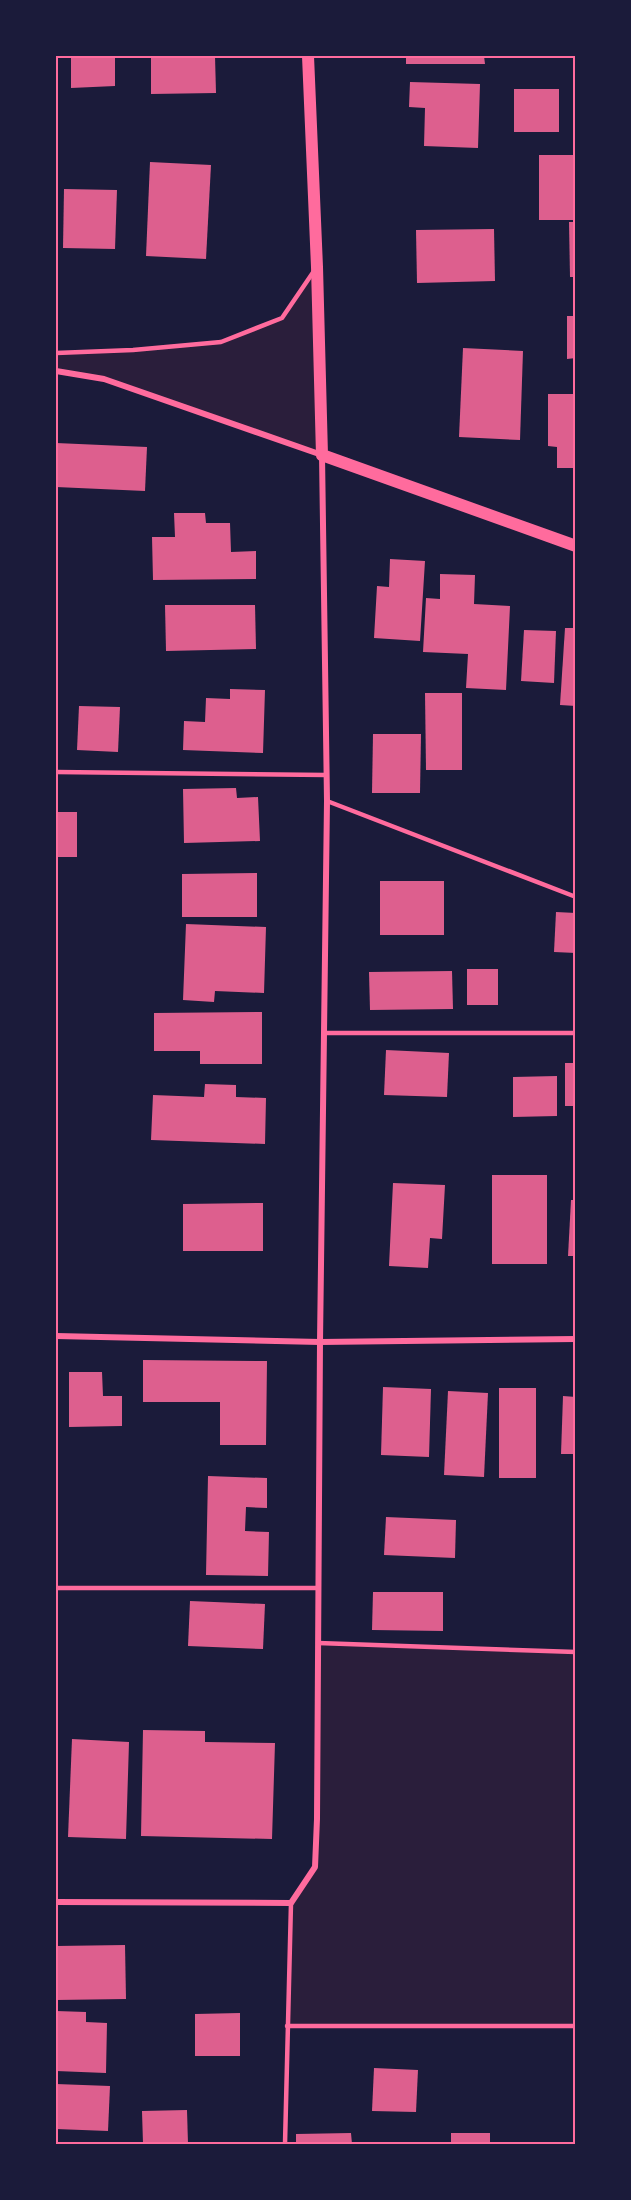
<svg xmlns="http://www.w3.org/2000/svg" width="631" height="2200" viewBox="0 0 631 2200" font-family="'Noto Sans',sans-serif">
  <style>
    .green { fill: #2a1e3b }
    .building { fill: #dd5f8e }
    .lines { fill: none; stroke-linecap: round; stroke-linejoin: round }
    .service { stroke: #ff6b9d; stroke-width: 4.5 }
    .minor { stroke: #ff6b9d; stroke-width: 6 }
    .secondary { stroke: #ff6b9d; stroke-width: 12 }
    .neatline { fill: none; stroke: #ff6b9d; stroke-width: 2 }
  </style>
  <rect width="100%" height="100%" fill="#1b1b3a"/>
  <!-- green -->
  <g class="green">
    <polygon points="317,267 322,455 104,379 56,371 56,353 133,350 221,342 282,318"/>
    <polygon points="318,1643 575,1652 575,2026 287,2026 291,1903 315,1866"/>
  </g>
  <!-- building -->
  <g class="building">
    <polygon points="71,56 115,56 115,86 71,88"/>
    <polygon points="151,56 215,56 216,93 151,94"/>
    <polygon points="406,56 484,56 485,64 406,64"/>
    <polygon points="410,82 480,84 478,148 424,146 425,108 409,107"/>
    <rect x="514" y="89" width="45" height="43"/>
    <rect x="539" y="155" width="37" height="65"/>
    <polygon points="150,162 211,165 206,259 146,256"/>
    <polygon points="64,189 117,190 115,249 63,248"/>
    <polygon points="569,222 576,222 576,277 570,277"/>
    <polygon points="494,229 495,281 417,283 416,230"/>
    <polygon points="567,316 576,316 576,358 567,359"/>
    <polygon points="463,348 523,351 520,440 459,437"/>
    <polygon points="548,394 576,394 576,468 557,468 557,447 548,446"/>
    <polygon points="56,443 147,447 145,491 56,487"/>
    <polygon points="174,513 205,513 206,523 230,523 231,552 256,551 256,579 153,580 152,537 175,537"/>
    <polygon points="390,559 425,561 420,641 374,638 377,586 389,587"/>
    <polygon points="440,574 475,575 474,604 510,606 506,690 466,688 468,654 423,652 426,598 440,599"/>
    <polygon points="165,605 255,605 256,649 166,651"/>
    <polygon points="565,628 576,628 576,706 560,705"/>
    <polygon points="524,630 556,631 554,683 521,681"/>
    <polygon points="230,689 265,690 263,753 183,750 184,721 205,722 206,698 230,699"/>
    <polygon points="425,693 462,693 462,770 426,770"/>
    <polygon points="79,706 120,707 118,752 77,750"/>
    <polygon points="373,734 421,734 420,793 372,793"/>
    <polygon points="236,788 237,798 258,797 260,841 184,843 183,789"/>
    <rect x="56" y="812" width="21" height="45"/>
    <polygon points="257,873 257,917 182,917 182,874"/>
    <rect x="380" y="881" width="64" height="54"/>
    <polygon points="556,912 576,913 576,953 554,952"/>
    <polygon points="186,924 266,927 264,993 215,991 214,1002 183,1000"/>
    <rect x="467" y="969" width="31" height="36"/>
    <polygon points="452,971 453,1009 370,1010 369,972"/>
    <polygon points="262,1012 262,1064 200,1064 200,1051 154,1051 154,1013"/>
    <polygon points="386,1050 449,1053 447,1097 384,1095"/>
    <rect x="565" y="1063" width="11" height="43"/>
    <polygon points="557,1076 557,1116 513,1117 513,1077"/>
    <polygon points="205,1084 236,1085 236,1097 266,1098 265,1144 151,1140 153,1095 204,1097"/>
    <rect x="492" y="1175" width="55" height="89"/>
    <polygon points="393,1183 445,1185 442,1239 430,1238 428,1268 389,1266"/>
    <polygon points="571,1200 576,1200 576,1256 568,1256"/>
    <polygon points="263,1203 263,1251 183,1251 183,1204"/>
    <polygon points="143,1360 267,1361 266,1445 220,1445 220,1402 143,1402"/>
    <polygon points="69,1372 102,1372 103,1396 122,1396 122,1426 69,1427"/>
    <polygon points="383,1387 431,1389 429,1457 381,1455"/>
    <rect x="499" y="1388" width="37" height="90"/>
    <polygon points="448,1391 488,1393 484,1477 444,1475"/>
    <polygon points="563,1396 576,1397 576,1454 561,1454"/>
    <polygon points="208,1476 267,1478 267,1508 246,1507 245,1531 269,1532 268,1576 206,1575"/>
    <polygon points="386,1517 456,1520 455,1558 384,1555"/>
    <polygon points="373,1592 443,1592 443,1631 372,1630"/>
    <polygon points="190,1601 265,1604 263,1649 188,1646"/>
    <polygon points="143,1730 205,1731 205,1742 275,1743 272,1839 141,1836"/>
    <polygon points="72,1739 129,1742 126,1839 68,1837"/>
    <polygon points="125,1945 126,1999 56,2000 56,1946"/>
    <polygon points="56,2011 86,2012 86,2022 107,2023 106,2073 56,2071"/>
    <polygon points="240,2013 240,2056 195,2056 195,2014"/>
    <polygon points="374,2068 418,2070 416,2112 372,2111"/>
    <polygon points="56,2084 110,2086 108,2131 56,2129"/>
    <polygon points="187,2110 188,2144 143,2144 142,2111"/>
    <polygon points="351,2133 352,2144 296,2144 296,2134"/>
    <rect x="451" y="2133" width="39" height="11"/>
  </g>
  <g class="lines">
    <!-- service -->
    <g class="service">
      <polyline points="56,353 133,350 221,342 282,318 314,271"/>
      <polyline points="56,772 326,775"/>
      <polyline points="327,801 576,897"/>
      <polyline points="324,1033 576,1033"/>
      <polyline points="56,1588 318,1588"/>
      <polyline points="318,1643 576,1652"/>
      <polyline points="287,2026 576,2026"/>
      <polyline points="285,2144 291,1903"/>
    </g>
    <!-- minor -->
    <g class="minor">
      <polyline points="56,371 104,379 322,455 327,801 320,1342 317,1819 315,1867 291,1903 56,1902"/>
      <polyline points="56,1336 320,1342 576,1339"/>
    </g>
    <!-- secondary -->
    <polyline class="secondary" points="308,56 317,267 322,455 576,546"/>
  </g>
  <!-- border -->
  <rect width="631" height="2200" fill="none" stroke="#1b1b3a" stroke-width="114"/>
  <rect x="57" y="57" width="517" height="2086" class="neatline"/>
</svg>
